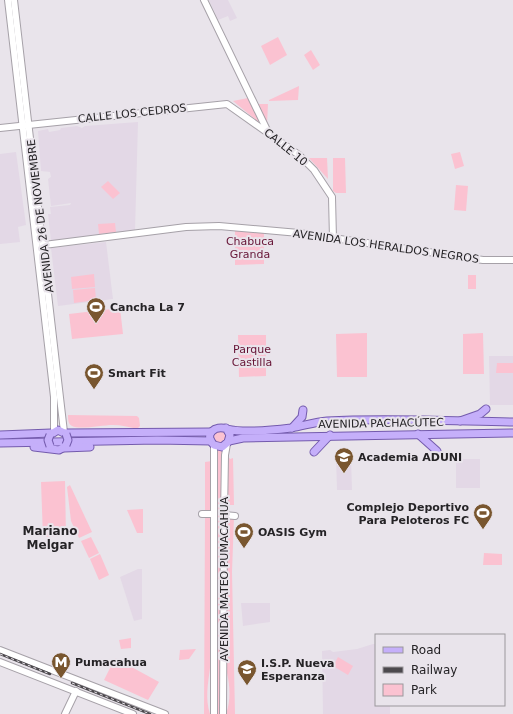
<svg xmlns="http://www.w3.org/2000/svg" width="513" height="714" viewBox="0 0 513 714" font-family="'DejaVu Sans',sans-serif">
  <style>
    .built { fill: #e3d8e6 }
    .green { fill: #fbc2d1 }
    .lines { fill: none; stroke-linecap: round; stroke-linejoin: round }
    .secondary-casing { stroke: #a6a1a8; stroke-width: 8 }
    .primary-casing { stroke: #745bad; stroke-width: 9 }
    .secondary { stroke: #fff; stroke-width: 6 }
    .primary { stroke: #c5affa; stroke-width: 7 }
    .rail-casing { stroke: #4c494d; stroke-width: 2.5 }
    .rail { stroke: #e9e4eb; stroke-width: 1; stroke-dasharray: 3; stroke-linecap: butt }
    .primary-bridge-casing { stroke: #745bad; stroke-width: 9; stroke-linecap: butt }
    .primary-bridge { stroke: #c5affa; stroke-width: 7 }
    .labels { text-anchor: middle; stroke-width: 4; stroke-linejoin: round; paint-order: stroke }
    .street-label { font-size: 11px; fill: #252326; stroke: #e9e4eb }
    .park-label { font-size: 11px; fill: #651234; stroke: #e9e4eb }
    .poi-label { font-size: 11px; font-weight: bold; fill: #252326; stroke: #e9e4eb; text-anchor: start }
    .neighbourhood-label { font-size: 12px; font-weight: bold; fill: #252326; stroke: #e9e4eb }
  </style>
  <rect width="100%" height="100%" fill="#e9e4eb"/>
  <!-- built -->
  <g class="built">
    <polygon points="209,0 228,0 237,18 230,21 228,16 218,20"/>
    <polygon points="138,122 135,231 51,241 48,214 51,214 50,207 70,205 71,203 51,206 48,179 51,177 50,172 41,171 38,131 48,129 49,132 60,130 61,128 77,126 82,128 85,126"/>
    <polygon points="16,152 26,225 18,227 20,242 0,244 0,154"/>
    <polygon points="106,242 113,299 58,306 51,248"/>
    <polygon points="489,356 513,356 513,405 490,405"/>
    <polygon points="351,457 352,490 337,490 336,458"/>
    <rect x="456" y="459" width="24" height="29"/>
    <polygon points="138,569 142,569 142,619 134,621 120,577"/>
    <polygon points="241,603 270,603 270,622 243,626"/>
    <polygon points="373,644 376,644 376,705 390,705 390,714 323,714 322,651 330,650 333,652 357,649"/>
  </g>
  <!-- green -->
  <g class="green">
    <polygon points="278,37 287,55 270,65 261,46"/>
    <polygon points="311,50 320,65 313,70 304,55"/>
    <polygon points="299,86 298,100 269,101 269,100"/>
    <polygon points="248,98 261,124 233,101"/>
    <polygon points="255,104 268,104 267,124"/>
    <polygon points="460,152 464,166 455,169 451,154"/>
    <polygon points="309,158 327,158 328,179"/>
    <polygon points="333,158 345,158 346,193 336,193 333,191"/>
    <polygon points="108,181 120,193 113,199 101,187"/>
    <polygon points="456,185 468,186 466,211 454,210"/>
    <polygon points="115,223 116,232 99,234 98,224"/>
    <polygon points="235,231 264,231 264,264 235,265"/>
    <polygon points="94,274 95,287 72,289 71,277"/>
    <rect x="468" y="275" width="8" height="14"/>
    <polygon points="95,288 96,300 74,303 73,290"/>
    <polygon points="120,308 123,334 72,339 69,314"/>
    <polygon points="367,333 367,377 337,377 336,334"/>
    <polygon points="483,333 484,374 463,374 463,334"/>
    <polygon points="238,335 266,335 266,376 239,377"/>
    <polygon points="497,363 513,363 513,373 496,373"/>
    <path d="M68,415L137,416L139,418L140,426L137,429C129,427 121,425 113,425C102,425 80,430 72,426C68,424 68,419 68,415Z"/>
    <circle cx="220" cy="437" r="6"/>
    <polygon points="224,446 222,714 215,714 216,447"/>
    <polygon points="228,456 230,459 233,458 234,505 227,505"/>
    <polygon points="212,461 212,510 205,511 205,462"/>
    <polygon points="65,481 66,536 43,537 41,482"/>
    <polygon points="70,485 92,532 79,538 71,521 67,487"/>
    <polygon points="143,509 143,533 137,533 127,510"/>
    <path d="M205,517H212L210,668C208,683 205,699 210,714H204Z"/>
    <path d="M226,517H234L232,572L235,714H226C231,701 230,686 227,673Z"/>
    <polygon points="91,537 99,553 89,558 81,541"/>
    <polygon points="484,553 502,554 502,565 483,565"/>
    <polygon points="100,554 109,575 99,580 90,559"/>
    <polygon points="131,638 131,648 121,649 119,640"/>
    <polygon points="196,649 189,659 179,660 180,650"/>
    <polygon points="338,657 353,666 348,675 333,666"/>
    <polygon points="115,658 159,682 148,700 104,680"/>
  </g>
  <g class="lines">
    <!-- secondary casing -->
    <g class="secondary-casing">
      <g id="secondary">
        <polyline points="8,0 54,397 54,431"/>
        <polyline points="14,0 64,432"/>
        <polyline points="204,0 267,130"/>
        <polyline points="0,128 227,104 299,155 314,170 332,197 333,239"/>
        <polyline points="44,245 186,227 219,226 299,233 483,260 513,260"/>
        <polyline points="202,514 213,514"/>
        <polyline points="224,515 235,516"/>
        <polyline points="0,650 165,714"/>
        <polyline points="0,662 133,714"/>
        <polyline points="65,714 76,691"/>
        <polyline points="214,714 214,445"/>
        <polyline points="223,714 224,515 225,455 227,444"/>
      </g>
    </g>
    <!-- primary casing -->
    <g class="primary-casing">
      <g id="primary">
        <polyline points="460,421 480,414 486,409"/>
        <path d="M226,428L230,435L228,442L222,447L214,445C203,434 215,425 227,429C243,433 275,430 291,428C303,426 315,422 327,421C387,418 452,421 513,422"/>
        <polyline points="292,428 302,417 303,410"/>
        <polyline points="65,433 211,432"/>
        <polyline points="418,434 437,451"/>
        <polyline points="0,435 51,433"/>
        <polyline points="50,435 58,430 66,434"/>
        <polyline points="229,441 243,438 513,433"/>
        <polyline points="0,443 157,440 211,441"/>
        <polyline points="34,447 59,450 66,446"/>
        <polyline points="64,448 90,447"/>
        <polyline points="314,452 330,435"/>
      </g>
    </g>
    <!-- secondary -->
    <use href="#secondary" class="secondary"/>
    <!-- primary -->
    <use href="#primary" class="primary"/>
    <!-- rail casing -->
    <g class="rail-casing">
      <g id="rail">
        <polyline points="0,654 50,674"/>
        <polyline points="72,683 150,714"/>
      </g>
    </g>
    <!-- rail -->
    <use href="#rail" class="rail"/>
    <!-- primary-bridge casing -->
    <g class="primary-bridge-casing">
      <g id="primary-bridge">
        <polyline points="66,434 68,440 66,445"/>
        <polyline points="50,435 48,440 50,446"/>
      </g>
    </g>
    <!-- primary-bridge -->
    <use href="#primary-bridge" class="primary-bridge"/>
  </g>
  <!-- icons -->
  <defs>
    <g id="stadium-pin" transform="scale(1)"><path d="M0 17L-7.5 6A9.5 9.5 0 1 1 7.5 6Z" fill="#79562f" stroke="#e9e4eb"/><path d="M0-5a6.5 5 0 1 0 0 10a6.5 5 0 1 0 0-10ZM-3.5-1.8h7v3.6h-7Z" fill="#fff"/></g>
    <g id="university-pin" transform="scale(1)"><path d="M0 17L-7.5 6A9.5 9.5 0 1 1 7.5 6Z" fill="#79562f" stroke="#e9e4eb"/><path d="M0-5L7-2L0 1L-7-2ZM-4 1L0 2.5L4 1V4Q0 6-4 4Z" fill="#fff"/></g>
    <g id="metro-pin" transform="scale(1)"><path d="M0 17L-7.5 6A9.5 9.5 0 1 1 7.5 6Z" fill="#79562f" stroke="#e9e4eb"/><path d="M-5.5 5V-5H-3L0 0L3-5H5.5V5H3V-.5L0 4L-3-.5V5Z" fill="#fff"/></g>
  </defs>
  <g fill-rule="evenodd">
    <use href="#stadium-pin" x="96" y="307"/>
    <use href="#stadium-pin" x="94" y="373"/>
    <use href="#university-pin" x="344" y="457"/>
    <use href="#stadium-pin" x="483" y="513"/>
    <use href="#stadium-pin" x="244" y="532"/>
    <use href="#metro-pin" x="61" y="662"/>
    <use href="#university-pin" x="247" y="669"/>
  </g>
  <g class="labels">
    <!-- street labels -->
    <g class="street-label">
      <text transform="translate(132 113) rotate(-6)" y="4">CALLE LOS CEDROS</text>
      <text transform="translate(286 147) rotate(39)" y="4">CALLE 10</text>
      <text transform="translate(40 216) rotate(-97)" y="4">AVENIDA 26 DE NOVIEMBRE</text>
      <text transform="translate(386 246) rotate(8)" y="4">AVENIDA LOS HERALDOS NEGROS</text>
      <text transform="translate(381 423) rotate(-1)" y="4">AVENIDA PACHACÚTEC</text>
      <text transform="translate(224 579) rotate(-90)" y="4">AVENIDA MATEO PUMACAHUA</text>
    </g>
    <!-- park labels -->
    <g class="park-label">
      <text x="250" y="245">Chabuca<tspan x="250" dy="13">Granda</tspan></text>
      <text x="252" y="353">Parque<tspan x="252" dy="13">Castilla</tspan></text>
    </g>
    <!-- poi labels -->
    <g class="poi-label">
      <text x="110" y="311">Cancha La 7</text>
      <text x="108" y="377">Smart Fit</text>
      <text x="358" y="461">Academia ADUNI</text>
      <text x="469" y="511" text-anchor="end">Complejo Deportivo<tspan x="469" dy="13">Para Peloteros FC</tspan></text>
      <text x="258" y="536">OASIS Gym</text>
      <text x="75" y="666">Pumacahua</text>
      <text x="261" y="667">I.S.P. Nueva<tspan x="261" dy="13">Esperanza</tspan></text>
    </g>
    <!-- neighbourhood labels -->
    <g class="neighbourhood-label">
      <text x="50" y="535">Mariano<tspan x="50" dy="14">Melgar</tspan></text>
    </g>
  </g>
  <!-- legend -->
  <rect x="375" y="634" width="130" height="72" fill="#e9e4eb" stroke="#9b979c"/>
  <rect x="383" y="647" width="20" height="6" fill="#c5affa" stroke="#9b979c"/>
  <text x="411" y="654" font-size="12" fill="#252326">Road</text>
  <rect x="383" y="667" width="20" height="6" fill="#4c494d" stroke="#9b979c"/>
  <text x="411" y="674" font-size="12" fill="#252326">Railway</text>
  <rect x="383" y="684" width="20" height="12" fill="#fbc2d1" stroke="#9b979c"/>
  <text x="411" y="694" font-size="12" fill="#252326">Park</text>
</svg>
